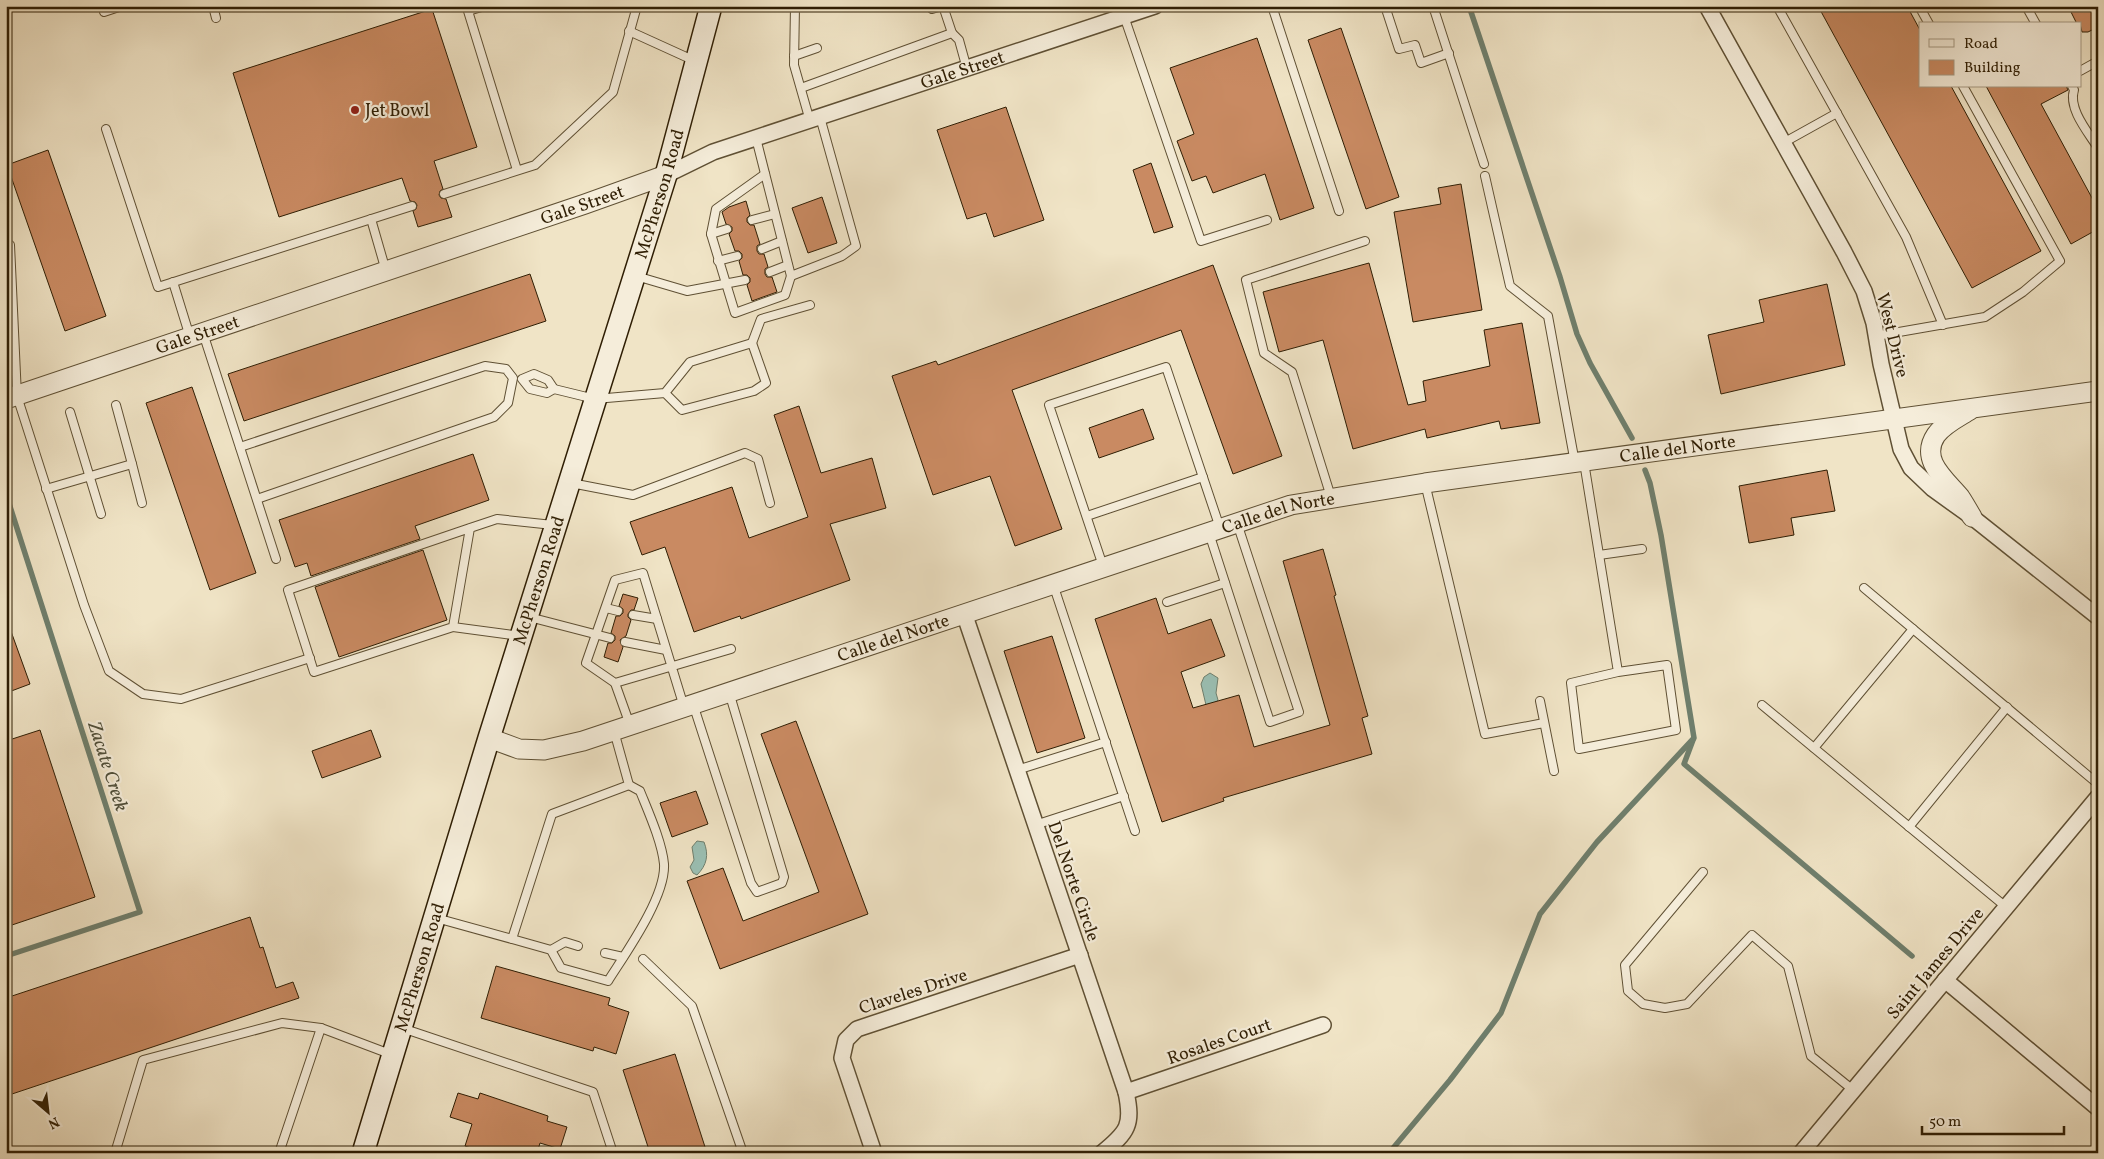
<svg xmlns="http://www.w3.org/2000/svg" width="2104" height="1159" viewBox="0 0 2104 1159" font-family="Vollkorn,serif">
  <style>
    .water { fill: #9abfb3; stroke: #6f7f6d }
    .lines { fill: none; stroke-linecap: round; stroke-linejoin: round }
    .stream { stroke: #6f7f6d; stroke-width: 5.5 }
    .building { fill: #c98a62; stroke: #2f1e04 }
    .service-casing { stroke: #5f5034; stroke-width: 10 }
    .minor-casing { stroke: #5f5034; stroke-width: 18 }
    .tertiary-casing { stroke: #5f5034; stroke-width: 21 }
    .secondary-casing { stroke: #2f1e04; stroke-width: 24 }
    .service { stroke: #f5edda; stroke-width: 8 }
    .minor { stroke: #f5edda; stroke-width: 15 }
    .tertiary { stroke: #f5edda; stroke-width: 19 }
    .secondary { stroke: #f5edda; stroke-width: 21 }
    .poi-dot { fill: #8f2418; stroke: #f5edda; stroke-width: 2 }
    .labels { text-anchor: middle; stroke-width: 4.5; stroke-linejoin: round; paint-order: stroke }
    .street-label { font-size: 18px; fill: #2f1e04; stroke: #f5edda }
    .poi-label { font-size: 18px; fill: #2f1e04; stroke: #f5edda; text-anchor: start }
    .water-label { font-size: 19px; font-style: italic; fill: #4f4e39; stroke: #f5edda }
  </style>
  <rect width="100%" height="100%" fill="#f0e4c6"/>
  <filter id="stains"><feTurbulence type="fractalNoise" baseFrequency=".004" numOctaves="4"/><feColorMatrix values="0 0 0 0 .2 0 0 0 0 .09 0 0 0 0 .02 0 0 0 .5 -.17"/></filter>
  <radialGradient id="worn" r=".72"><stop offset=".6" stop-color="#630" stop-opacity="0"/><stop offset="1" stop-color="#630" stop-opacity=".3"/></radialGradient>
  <!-- water -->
  <g class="water">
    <polygon points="1210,673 1218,678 1216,693 1218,700 1214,706 1206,705 1201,684 1204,677"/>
    <path d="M697,841L704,842C709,855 707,865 697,875L693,873L690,867L694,860L692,847Z"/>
  </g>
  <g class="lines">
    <!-- stream -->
    <g class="stream">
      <polyline points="1469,6 1560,277 1577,334 1590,363 1632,438"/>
      <polyline points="6,494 140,912 6,956"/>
      <polyline points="1693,740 1684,764 1912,956"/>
      <polyline points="1389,1153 1450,1080 1501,1013 1540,914 1597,842 1694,738 1661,535 1650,483 1645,470"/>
    </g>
  </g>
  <!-- building -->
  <g class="building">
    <polygon points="1818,6 1907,6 1920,30 1920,86 1951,86 2041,251 1972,288"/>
    <polygon points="2068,6 2098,6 2098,27 2088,32 2082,32 2080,24 2077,24"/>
    <polygon points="432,9 477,147 434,161 443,189 440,191 439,195 441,198 446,199 452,217 418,227 413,211 416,209 417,205 415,202 410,201 402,178 279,217 233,73"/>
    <polygon points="1341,28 1399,197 1366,209 1308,40"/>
    <polygon points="1257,38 1314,208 1280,220 1265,174 1213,193 1206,176 1192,181 1177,141 1194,134 1170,68"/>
    <polygon points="1986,86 2066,86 2068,90 2041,104 2098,209 2098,229 2071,244"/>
    <polygon points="1006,107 1044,220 994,237 986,213 967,219 937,130"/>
    <polygon points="48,150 106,316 65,331 7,165"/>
    <polygon points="1151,163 1173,227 1154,233 1133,170"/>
    <polygon points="1461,184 1482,310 1413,322 1394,212 1441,204 1438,188"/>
    <polygon points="822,197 837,243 808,253 792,208"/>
    <polygon points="746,201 750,215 747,218 747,222 750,225 754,225 760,244 757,246 757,251 759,254 764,254 768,267 765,269 765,274 767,277 772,277 777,292 752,301 747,285 750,282 750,278 747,275 743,275 739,261 742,258 742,254 739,251 735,251 729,234 732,231 732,227 726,224 722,212 729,207"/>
    <polygon points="1369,263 1408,405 1426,401 1423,381 1490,366 1484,330 1522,323 1540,423 1501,429 1499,421 1427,438 1425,429 1353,449 1323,340 1279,352 1263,292"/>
    <polygon points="1213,265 1282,456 1233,474 1181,330 1012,390 1062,529 1015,546 990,476 933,495 892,376 936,361 938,365"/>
    <polygon points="530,274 546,321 244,421 228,374"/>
    <polygon points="1827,284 1845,365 1721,394 1708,335 1764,322 1759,300"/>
    <polygon points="192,387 256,573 210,590 146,403"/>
    <polygon points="799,406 821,473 872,458 886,508 830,524 850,580 741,619 740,616 694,632 665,547 642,555 630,522 732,487 749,538 808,517 774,415"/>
    <polygon points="1143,409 1154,439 1099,458 1089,428"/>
    <polygon points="473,454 489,500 415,526 420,539 311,576 307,563 295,567 279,520"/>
    <polygon points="1827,470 1835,511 1791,518 1794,535 1749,543 1739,486"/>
    <polygon points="1323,549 1336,595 1334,596 1368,716 1362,718 1372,754 1223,798 1224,801 1162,822 1095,619 1156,598 1168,634 1211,619 1225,656 1181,672 1193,708 1239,695 1254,747 1330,725 1283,561"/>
    <polygon points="423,550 447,620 339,657 315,587"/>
    <polygon points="623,594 638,598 634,610 631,610 628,614 628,617 631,620 626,636 620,640 623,647 618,662 604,657 608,643 612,643 615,640 615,636 611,633 616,616 620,616 623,613 623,609 619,606"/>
    <polygon points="6,623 8,623 30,684 6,693"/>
    <polygon points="1052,636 1085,738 1037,753 1004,651"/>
    <polygon points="796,721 868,914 720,969 687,881 723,868 743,921 819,892 761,734"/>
    <polygon points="40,730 95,897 6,927 6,741"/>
    <polygon points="371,730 381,757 322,778 312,751"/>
    <polygon points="696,791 708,824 672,837 660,803"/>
    <polygon points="250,917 260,948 263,947 276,988 293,982 299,998 6,1096 6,998"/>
    <polygon points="496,966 610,998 608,1005 629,1012 616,1054 594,1047 593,1051 481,1018"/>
    <polygon points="675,1054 706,1150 697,1153 650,1153 623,1070"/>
    <polygon points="458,1093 478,1099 480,1093 548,1116 547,1121 567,1127 560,1149 540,1143 537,1153 485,1153 465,1146 472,1124 450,1117"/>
  </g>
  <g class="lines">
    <!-- service casing -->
    <g class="service-casing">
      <g id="service">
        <polyline points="213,6 216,18"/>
        <polyline points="485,6 468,11 517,170"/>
        <polyline points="795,6 794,65 810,121"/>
        <polyline points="943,6 952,33"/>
        <polyline points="1272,6 1339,211"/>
        <polyline points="1385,6 1399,49 1415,45 1421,63 1449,53"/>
        <polyline points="1433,6 1484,164"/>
        <polyline points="1777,6 1906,237 1943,325"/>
        <polyline points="1919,6 1929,24"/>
        <polyline points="2026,6 2036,24"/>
        <polyline points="932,9 942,6"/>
        <polyline points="104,12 122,6"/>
        <polyline points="1124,16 1201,241 1267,220"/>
        <polyline points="629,31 695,61"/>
        <polyline points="794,56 817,48"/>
        <polyline points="2080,71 2098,61"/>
        <path d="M2072,86L2074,90C2068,109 2088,132 2098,148"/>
        <polyline points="801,88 952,33 959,40 967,69"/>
        <polyline points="106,129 158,287 412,206"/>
        <polyline points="756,138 791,276 842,256 856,246 820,117"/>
        <polyline points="1783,143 1837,113"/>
        <polyline points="765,174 716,209 711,234 735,313 785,295 791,276"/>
        <polyline points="1485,176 1510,286 1548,316 1575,463"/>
        <polyline points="444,194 535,165 613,92 637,6"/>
        <polyline points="371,219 386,271"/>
        <polyline points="752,220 775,214"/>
        <polyline points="711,234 727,229"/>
        <polyline points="10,245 17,396 84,605 109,671 143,694 181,699 310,658"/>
        <polyline points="762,249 782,241"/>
        <polyline points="718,261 737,256"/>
        <polyline points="770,272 788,265"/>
        <polyline points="636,276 687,291 745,280"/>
        <polyline points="173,282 190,337"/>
        <polyline points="203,333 276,559"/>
        <polyline points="1876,336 1985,317 2023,292 2060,261 1963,86"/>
        <polyline points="752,343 761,319 810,305"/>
        <polygon points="534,374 548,380 554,389 547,393 530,389 522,379"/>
        <polyline points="554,389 595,399 665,393 690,362 752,343 766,383 754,391 682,410 665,393"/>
        <polyline points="116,405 132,464"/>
        <polyline points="70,412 101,514"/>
        <polyline points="240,447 485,366 506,369 513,378 508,403 494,417 257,499"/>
        <polyline points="1584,462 1618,672 1571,683 1579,749 1676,730 1667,665 1618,672"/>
        <polyline points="571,483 633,495 745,453 758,459 770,503"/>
        <polyline points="1425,483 1485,734 1544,723"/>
        <polyline points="46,489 132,464 142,503"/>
        <polyline points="1331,497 1292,372 1264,353 1246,280 1365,241"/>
        <polyline points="1087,516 1203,477"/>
        <polyline points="470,528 453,627 314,672 288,590 470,528 497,519 553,525"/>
        <polyline points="1209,533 1270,722 1299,712 1237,523"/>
        <polyline points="1599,555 1642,549"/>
        <polyline points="1103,566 1049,405 1166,367 1220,528"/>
        <polyline points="1053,584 1135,831"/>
        <polyline points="1864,588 2098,784"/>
        <polyline points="1167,602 1225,583"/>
        <polyline points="606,608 618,611"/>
        <polyline points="633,615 657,619"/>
        <polyline points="529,617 610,638"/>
        <polyline points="453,627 520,636"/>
        <polyline points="625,642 666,650"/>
        <polyline points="615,683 630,725"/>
        <polyline points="1540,701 1554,771"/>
        <polyline points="693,704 751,883 757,892 782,883 784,877 729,692"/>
        <polyline points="1762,705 2006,907"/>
        <polyline points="684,707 643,573 615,580 586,663 615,683 731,649"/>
        <polyline points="1814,748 1913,629"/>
        <polyline points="1017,770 1106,742"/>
        <polyline points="1035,825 1124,796"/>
        <polyline points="1909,827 2007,707"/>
        <polyline points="1703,872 1625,965 1628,991 1643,1004 1665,1008 1687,1004 1752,935 1788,966 1811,1056 1853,1090"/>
        <polyline points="436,918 512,939 552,814 629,785 614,731"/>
        <path d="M512,939L551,950L561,968L608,981C625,954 666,897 664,864C662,842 648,811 640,791L629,785"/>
        <polyline points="551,950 565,942 578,946"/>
        <polyline points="605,953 623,957"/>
        <polyline points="643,959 692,1006 743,1153"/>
        <polyline points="402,1028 593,1092 613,1153"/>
        <polyline points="115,1153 143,1060 282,1023 321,1028"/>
        <polyline points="279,1153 321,1028 390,1054"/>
      </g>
    </g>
    <!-- minor casing -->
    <g class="minor-casing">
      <g id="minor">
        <polyline points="1707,6 1844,252 1864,291 1874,323 1881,364 1901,449 1911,468 1933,489 1972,517 2098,617"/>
        <path id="s1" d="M666,175L713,152L1155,6"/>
        <path d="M964,613L1126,1092C1133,1125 1128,1132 1102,1153"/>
        <polyline points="1945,980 2098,1108"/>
        <polyline points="1126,1092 1323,1025"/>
        <polyline points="874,1153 842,1058 846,1040 857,1029 1080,955"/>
        <polyline points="1801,1153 2098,797"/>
      </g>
    </g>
    <!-- tertiary casing -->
    <g class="tertiary-casing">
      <g id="tertiary">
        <path id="s2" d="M6,399L585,204L666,175"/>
        <path d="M1970,410C1959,417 1944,424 1936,435C1919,460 1946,480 1960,497C1964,503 1968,510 1972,517"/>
        <path id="s3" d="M489,738L519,749L544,750L583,741L1291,505L1425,483L2098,391"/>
      </g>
    </g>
    <!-- secondary casing -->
    <g class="secondary-casing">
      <g id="secondary">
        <path id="s4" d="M363,1153L489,738L666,175L711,6"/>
      </g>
    </g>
    <!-- service -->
    <use href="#service" class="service"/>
    <!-- minor -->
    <use href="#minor" class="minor"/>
    <!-- tertiary -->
    <use href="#tertiary" class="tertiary"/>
    <!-- secondary -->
    <use href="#secondary" class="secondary"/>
  </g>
  <!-- markers -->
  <circle class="poi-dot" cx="355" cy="110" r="5"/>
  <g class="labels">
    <!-- street labels -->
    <g class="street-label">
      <text dy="6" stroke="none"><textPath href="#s1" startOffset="315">Gale Street</textPath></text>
      <text dy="6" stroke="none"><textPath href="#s4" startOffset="1004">McPherson Road</textPath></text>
      <text dy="6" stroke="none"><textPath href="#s2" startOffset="608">Gale Street</textPath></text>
      <text dy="6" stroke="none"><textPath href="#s2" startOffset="202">Gale Street</textPath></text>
      <text transform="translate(1893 335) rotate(76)" y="6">West Drive</text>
      <text dy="6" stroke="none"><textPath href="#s3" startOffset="1234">Calle del Norte</textPath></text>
      <text dy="6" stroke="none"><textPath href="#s3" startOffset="829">Calle del Norte</textPath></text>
      <text dy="6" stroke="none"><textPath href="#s4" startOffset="599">McPherson Road</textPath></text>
      <text dy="6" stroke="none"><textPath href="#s3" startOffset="424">Calle del Norte</textPath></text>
      <text transform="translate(1074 881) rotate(71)" y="6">Del Norte Circle</text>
      <text transform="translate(1935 963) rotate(-50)" y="6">Saint James Drive</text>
      <text dy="6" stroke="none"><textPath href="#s4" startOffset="194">McPherson Road</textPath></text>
      <text transform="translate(913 991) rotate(-18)" y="6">Claveles Drive</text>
      <text transform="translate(1219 1041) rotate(-19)" y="6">Rosales Court</text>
    </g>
    <!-- poi labels -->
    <g class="poi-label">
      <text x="365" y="116">Jet Bowl</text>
    </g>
    <!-- water labels -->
    <g class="water-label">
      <text transform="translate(109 766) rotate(72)" y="7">Zacate Creek</text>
    </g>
  </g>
  <!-- margin -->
  <rect width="2104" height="1159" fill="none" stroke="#f0e4c6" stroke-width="25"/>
  <rect x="8" y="8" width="2089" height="1144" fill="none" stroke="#2f1e04" stroke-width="2.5"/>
  <rect x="12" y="12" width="2079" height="1134" fill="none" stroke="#2f1e04"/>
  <!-- legend -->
  <rect x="1919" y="22" width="162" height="65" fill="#f5edda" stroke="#a69a84"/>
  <rect x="1929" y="39" width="25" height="8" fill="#f5edda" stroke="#a69a84"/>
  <text x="1964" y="48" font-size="15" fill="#2f1e04">Road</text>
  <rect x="1929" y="60" width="25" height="15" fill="#c98a62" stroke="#a69a84"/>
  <text x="1964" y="72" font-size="15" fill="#2f1e04">Building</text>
  <!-- north arrow -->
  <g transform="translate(48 1112) rotate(152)" stroke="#f5edda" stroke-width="4" paint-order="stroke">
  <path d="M0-4L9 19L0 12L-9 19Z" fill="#2f1e04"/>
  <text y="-8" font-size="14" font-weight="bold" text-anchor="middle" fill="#2f1e04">N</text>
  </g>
  <!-- scale -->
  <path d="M1922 1126v8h142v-8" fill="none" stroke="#2f1e04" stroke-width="2.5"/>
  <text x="1929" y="1126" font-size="15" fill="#2f1e04" stroke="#f5edda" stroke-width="4" paint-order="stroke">50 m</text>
  <rect width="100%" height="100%" filter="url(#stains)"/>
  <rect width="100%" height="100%" fill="url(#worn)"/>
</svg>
